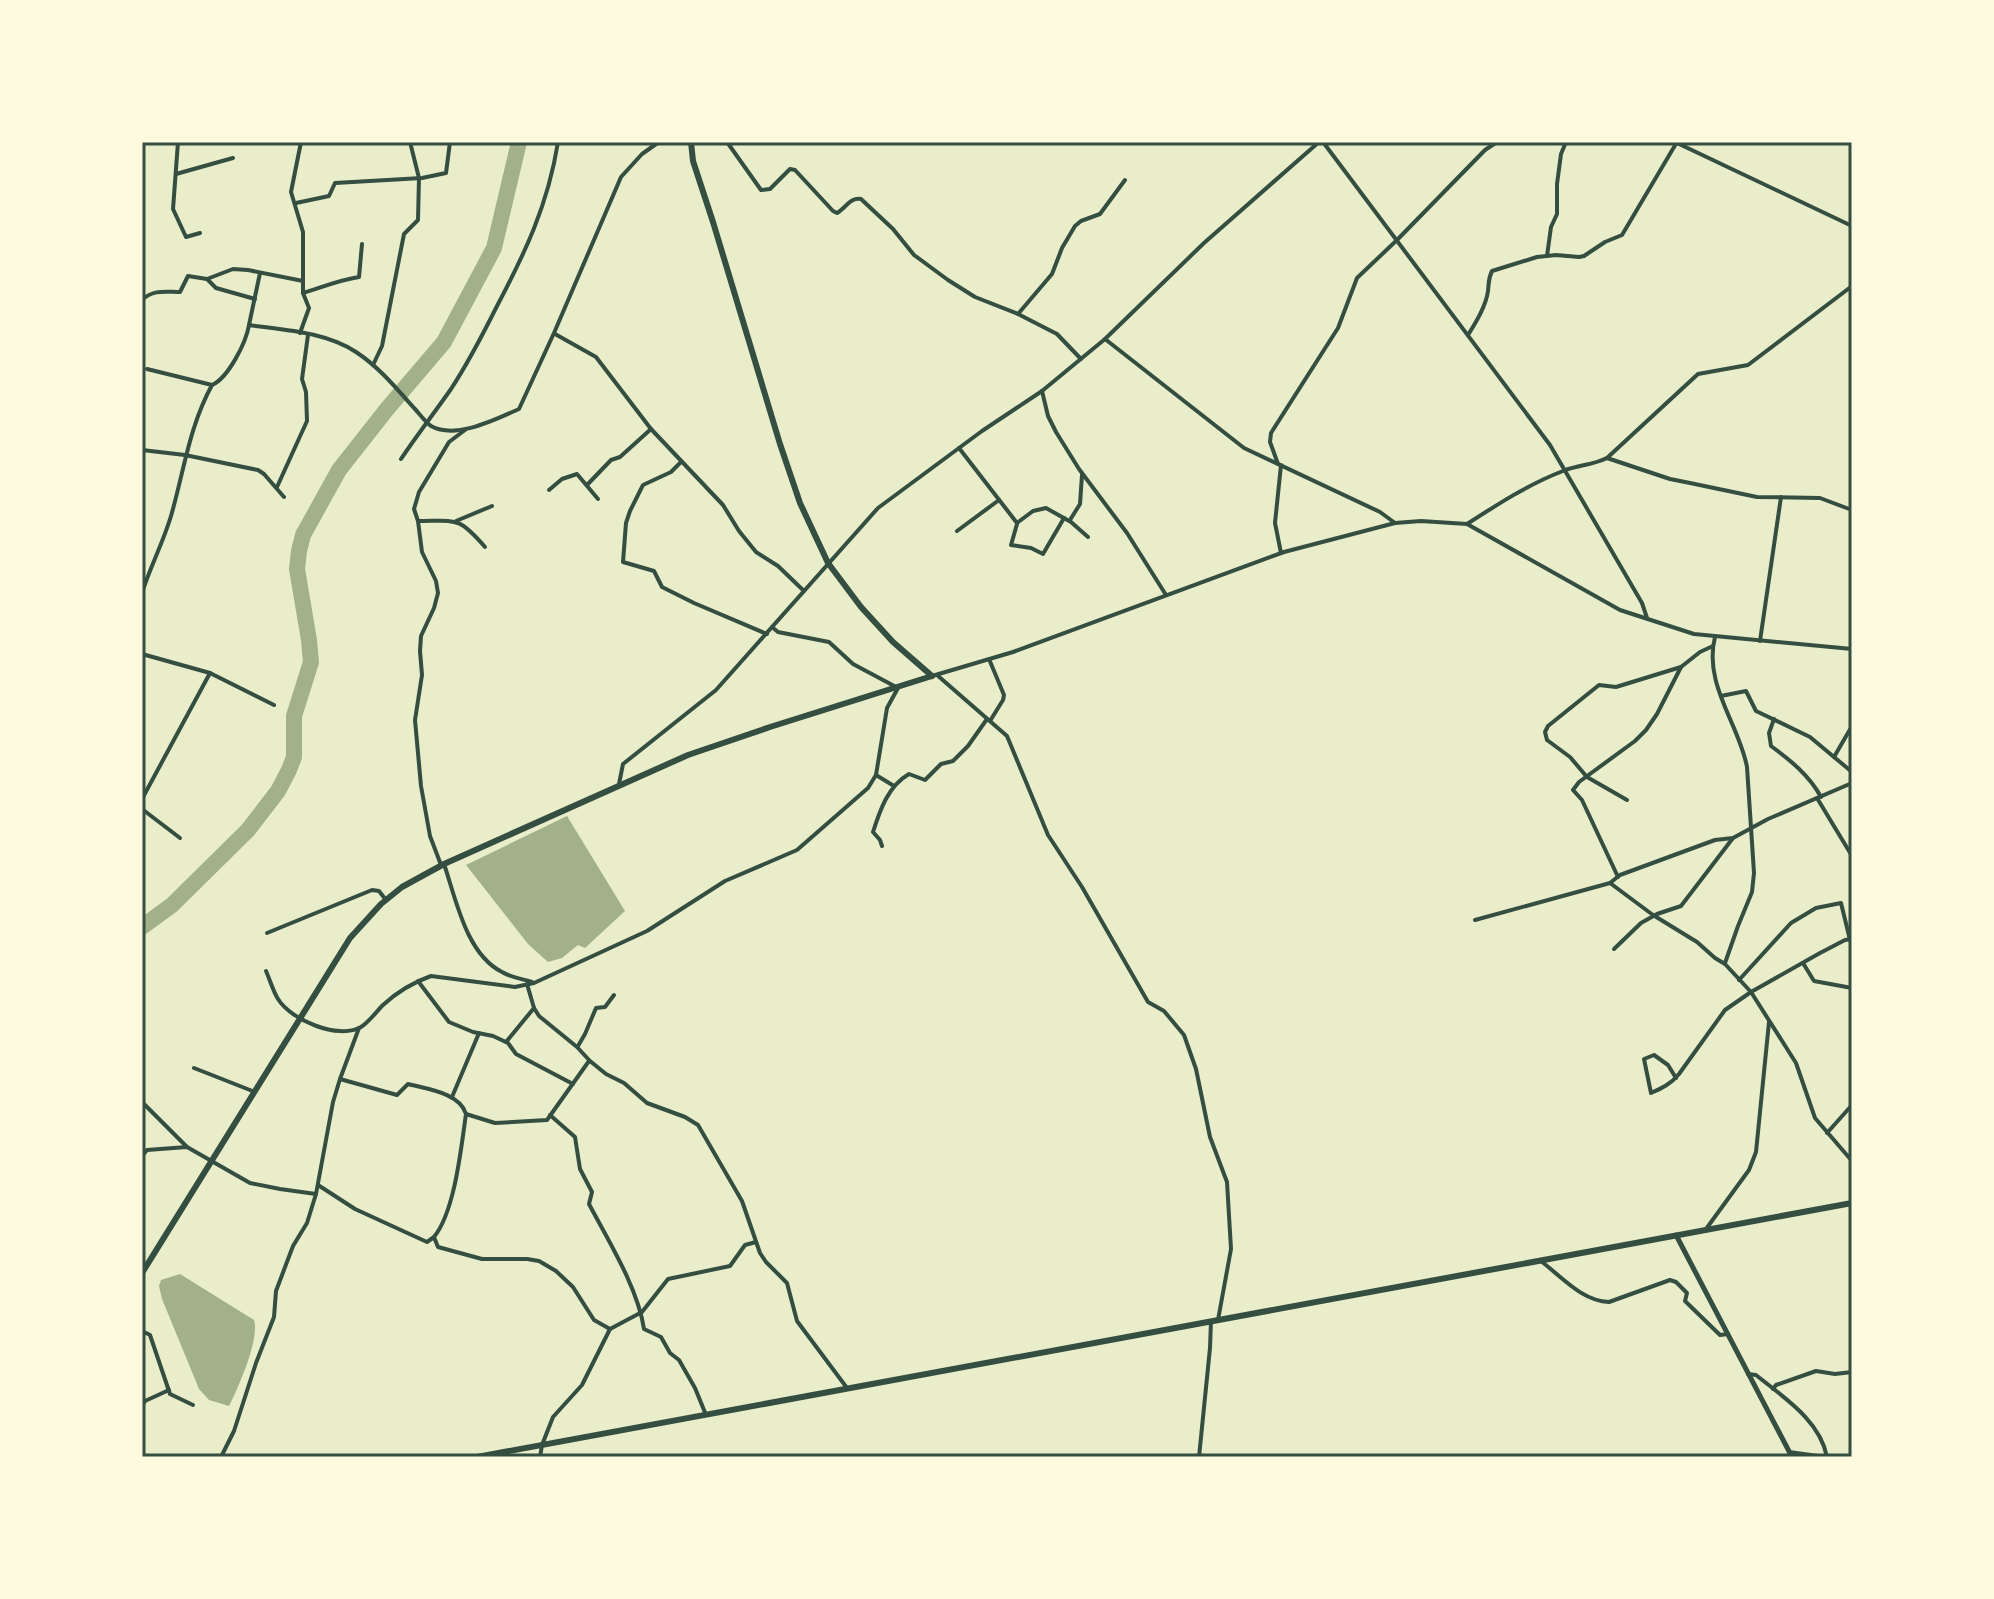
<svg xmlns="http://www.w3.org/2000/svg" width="1994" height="1599" viewBox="0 0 1994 1599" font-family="'Sofia Sans Condensed',sans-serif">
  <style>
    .water { fill: #a3b18a }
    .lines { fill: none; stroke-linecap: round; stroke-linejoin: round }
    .river { stroke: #a3b18a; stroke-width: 16 }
    .minor { stroke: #344e41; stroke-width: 4 }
    .tertiary { stroke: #344e41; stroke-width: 5 }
    .secondary { stroke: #344e41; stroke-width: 6 }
    .neatline { fill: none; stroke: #344e41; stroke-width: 3 }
  </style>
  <rect width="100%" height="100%" fill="#e9edc9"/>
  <!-- water -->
  <g class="water">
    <polygon points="567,816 625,911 585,948 578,945 562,958 548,962 528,944 466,865"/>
    <path d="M180,1274L254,1320C260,1339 238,1388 229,1406L209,1400L199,1389L162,1299L159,1286L161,1280Z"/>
  </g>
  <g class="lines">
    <!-- river -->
    <polyline class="river" points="142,927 172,905 248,830 278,791 289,770 294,757 294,716 311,662 309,640 297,569 299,551 303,535 339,470 387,409 444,342 494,248 519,142"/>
    <!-- minor -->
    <g class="minor">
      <polyline points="178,142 173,209 186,237 200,233"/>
      <path d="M727,142L761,190L770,189L790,169L795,170L833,211L837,213C846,208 850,197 861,199L893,229L914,255L948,280L975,297L1018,314L1057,334L1081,359"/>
      <polyline points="1323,142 1550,445 1642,603 1647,618"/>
      <polyline points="1677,143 1852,226"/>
      <polyline points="176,174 233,158"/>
      <polyline points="296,203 329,196 335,183 422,178 446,173 450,142"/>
      <polyline points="1547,256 1551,227 1557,214 1557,184 1561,154 1566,142"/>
      <polyline points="207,279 216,288 255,299"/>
      <path d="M303,293C323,287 339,280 359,277L362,244"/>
      <path d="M142,300C153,289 166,292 180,292L188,276L207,279L233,269L248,270L303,281"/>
      <polyline points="1018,314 1052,274 1062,248 1075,226 1081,221 1100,214 1125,180"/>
      <polyline points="249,325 260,273"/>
      <polyline points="300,333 309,308 303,293 303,232 291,192 301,142"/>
      <polyline points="555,334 596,357 651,429 723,505 739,531 756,552 778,566 804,591"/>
      <path d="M1468,335C1476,322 1486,306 1488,291C1489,283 1488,279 1492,271L1537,257L1556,255L1579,257L1584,256L1605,242L1622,235L1677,142"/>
      <polyline points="1105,339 1244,448 1380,512 1395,523"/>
      <polyline points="373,365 382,346 404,234 418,220 419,178 410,142"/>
      <polyline points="147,369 212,385"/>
      <polyline points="1042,391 1048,416 1056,432 1079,469 1127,533 1166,595"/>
      <polyline points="959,448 1017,523 1033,511 1046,508 1071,522 1088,537"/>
      <polyline points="142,450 185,455 258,470 264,474 284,497"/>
      <polyline points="1607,458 1670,479 1690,483 1757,497 1820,498 1852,510"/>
      <path d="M401,459C417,435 435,412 451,389C468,363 482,336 496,308C525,253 548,205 558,142"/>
      <polyline points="681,462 671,472 643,485 630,511 626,523 623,562 654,571 662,587 694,603 767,634"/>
      <polyline points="1278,464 1270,442 1271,433 1338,328 1357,278 1397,240 1485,150 1497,142"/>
      <polyline points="587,485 611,460 620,457 651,429"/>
      <polyline points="277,487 307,421 306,392 302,379 308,335"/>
      <polyline points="549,490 562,479 577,474 598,499"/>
      <polyline points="1070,520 1080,504 1082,475"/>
      <path d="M418,521C457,521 458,516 485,547"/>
      <polyline points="456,521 492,506"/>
      <polyline points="1017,524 1011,545 1031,548 1043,554 1064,518"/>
      <path d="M1467,524C1498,504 1529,484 1563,471C1578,465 1593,465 1607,458L1698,374L1748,365L1852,286"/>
      <polyline points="957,531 999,500"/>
      <polyline points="1281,553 1275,523 1281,465"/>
      <path d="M142,593C150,567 163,543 171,516C184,471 189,427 212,385C228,378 246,343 249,325C285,330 326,332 356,352C379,367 396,388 414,408C419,413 425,422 431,426C456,440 496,419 519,409L554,333L621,177L642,154L659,142"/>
      <path d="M1715,637C1703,684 1739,724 1747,767L1754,873L1752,892L1738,926L1725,963"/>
      <polyline points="1760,641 1781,497"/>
      <polyline points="142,654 210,673 274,705"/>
      <polyline points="989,659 1004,695 1003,700 990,721"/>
      <polyline points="937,675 1007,736 1048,835 1082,887 1148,1002 1164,1011 1184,1035 1196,1069 1210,1137 1227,1182 1231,1249 1218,1320"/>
      <polyline points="932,676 1013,652 1284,552 1395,523 1421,521 1467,524 1620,610 1694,634 1852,649"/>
      <polyline points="1721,696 1746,691 1756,711 1810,737 1852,772"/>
      <path d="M1774,719L1769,733L1771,746C1790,760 1809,775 1821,797"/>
      <polyline points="1834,757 1852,726"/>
      <polyline points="876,775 894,786"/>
      <polyline points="619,784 623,764 716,690 878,508 982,431 1042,391 1105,339 1204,243 1319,142"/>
      <polyline points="1817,798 1852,856"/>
      <polyline points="142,799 210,673"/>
      <polyline points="1627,800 1587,777 1570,757 1547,740 1545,732 1548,726 1599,685 1616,687 1681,667"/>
      <polyline points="142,809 180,838"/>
      <path d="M882,846L880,840L873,832C880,810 888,786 909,774L925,780L941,764L953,761L968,746L987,719"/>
      <path d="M444,864C456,899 466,954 502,972C510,977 522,979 532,982"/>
      <polyline points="441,865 430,836 421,786 415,720 422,675 420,651 421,636 434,608 438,593 436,581 422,552 418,521 414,509 419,492 449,442 465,430"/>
      <polyline points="1618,877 1582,800 1573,790 1579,782 1635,741 1646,730 1657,714 1681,667 1700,652 1713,646"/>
      <polyline points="1610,883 1620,875 1715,840 1733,838 1768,819 1852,783"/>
      <polyline points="1475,920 1610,883 1653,915 1697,942 1715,958 1725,964 1751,992 1796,1063 1815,1118 1852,1161"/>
      <polyline points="267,933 372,890 379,891 386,900"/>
      <polyline points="1614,949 1641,923 1657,914 1681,906 1733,838"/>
      <polyline points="1803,963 1814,981 1852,988"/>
      <path d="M266,971C270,980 273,991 278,999C291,1020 338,1040 361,1027C369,1022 376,1012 383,1005C396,993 414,982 431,976L515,987L534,983L647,931L725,881L797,850L868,788L876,775L887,708L898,688L853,664L829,642L778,632L772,627"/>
      <polyline points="1739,980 1791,923 1816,908 1841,903 1850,940"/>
      <polyline points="418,981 449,1022 473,1032 493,1036 508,1043 516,1054 573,1084"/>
      <polyline points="527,984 534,1008 539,1016 577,1047 590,1061 606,1074 624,1083 647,1103 685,1117 698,1125 742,1201 760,1253 766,1262 787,1283 797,1321 847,1388"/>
      <polyline points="506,1042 534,1008"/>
      <polyline points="578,1046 585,1034 596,1008 605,1007 614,995"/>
      <path d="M589,1061L547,1120L495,1123L466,1114C461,1148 455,1211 434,1237L438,1247L482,1259H527L539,1261L556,1271L573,1287L594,1320L610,1329"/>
      <polyline points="194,1068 255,1092"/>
      <path d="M1676,1078L1668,1065L1654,1055L1644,1059L1651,1093C1662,1088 1671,1084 1679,1074L1725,1010L1751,992L1820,953L1845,940L1852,939"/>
      <path d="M340,1079L397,1095L408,1084C427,1089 460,1093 466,1114"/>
      <polyline points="452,1097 479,1033"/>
      <polyline points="142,1102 187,1147"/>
      <path d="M550,1115L575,1137L580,1169L592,1192L589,1204C608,1240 638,1288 644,1329L661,1337L670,1353L679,1360L695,1388L706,1415"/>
      <polyline points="1827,1133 1852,1105"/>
      <polyline points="142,1156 147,1150 187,1147 250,1183 280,1189 316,1194"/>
      <polyline points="318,1185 355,1209 427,1242 434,1237"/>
      <polyline points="1706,1229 1749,1170 1756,1152 1769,1022"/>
      <path d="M1542,1262C1562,1277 1582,1301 1609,1302L1670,1280L1676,1282L1687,1293L1685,1301L1720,1335L1728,1334"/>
      <polyline points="142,1331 150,1335 170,1394 193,1405"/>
      <path d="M1748,1374L1756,1375C1783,1397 1820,1420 1827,1457"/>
      <polyline points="1773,1389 1776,1385 1816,1371 1835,1374 1852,1372"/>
      <polyline points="142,1406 145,1401 169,1390"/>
      <polyline points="1789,1452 1825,1457"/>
      <polyline points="221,1457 234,1431 256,1363 274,1317 276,1291 293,1246 307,1223 316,1194 333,1102 340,1079 359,1028"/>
      <polyline points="540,1457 542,1445 553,1417 582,1385 610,1329 642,1312 668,1279 730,1266 745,1245 756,1242"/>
      <polyline points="1199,1457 1210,1348 1211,1321"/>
    </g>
    <!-- tertiary -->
    <polyline class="tertiary" points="1676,1235 1792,1457"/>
    <!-- secondary -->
    <g class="secondary">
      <polyline points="691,142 693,161 713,222 780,444 800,503 828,563 861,607 893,642 932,676"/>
      <polyline points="142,1273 350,938 381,904 402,887 444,864 688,755 770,727 932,676"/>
      <polyline points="477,1457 1852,1203"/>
    </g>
  </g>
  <!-- border -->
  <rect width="1994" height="1599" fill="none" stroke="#fefae0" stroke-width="288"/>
  <rect x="144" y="144" width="1706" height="1311" class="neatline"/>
</svg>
